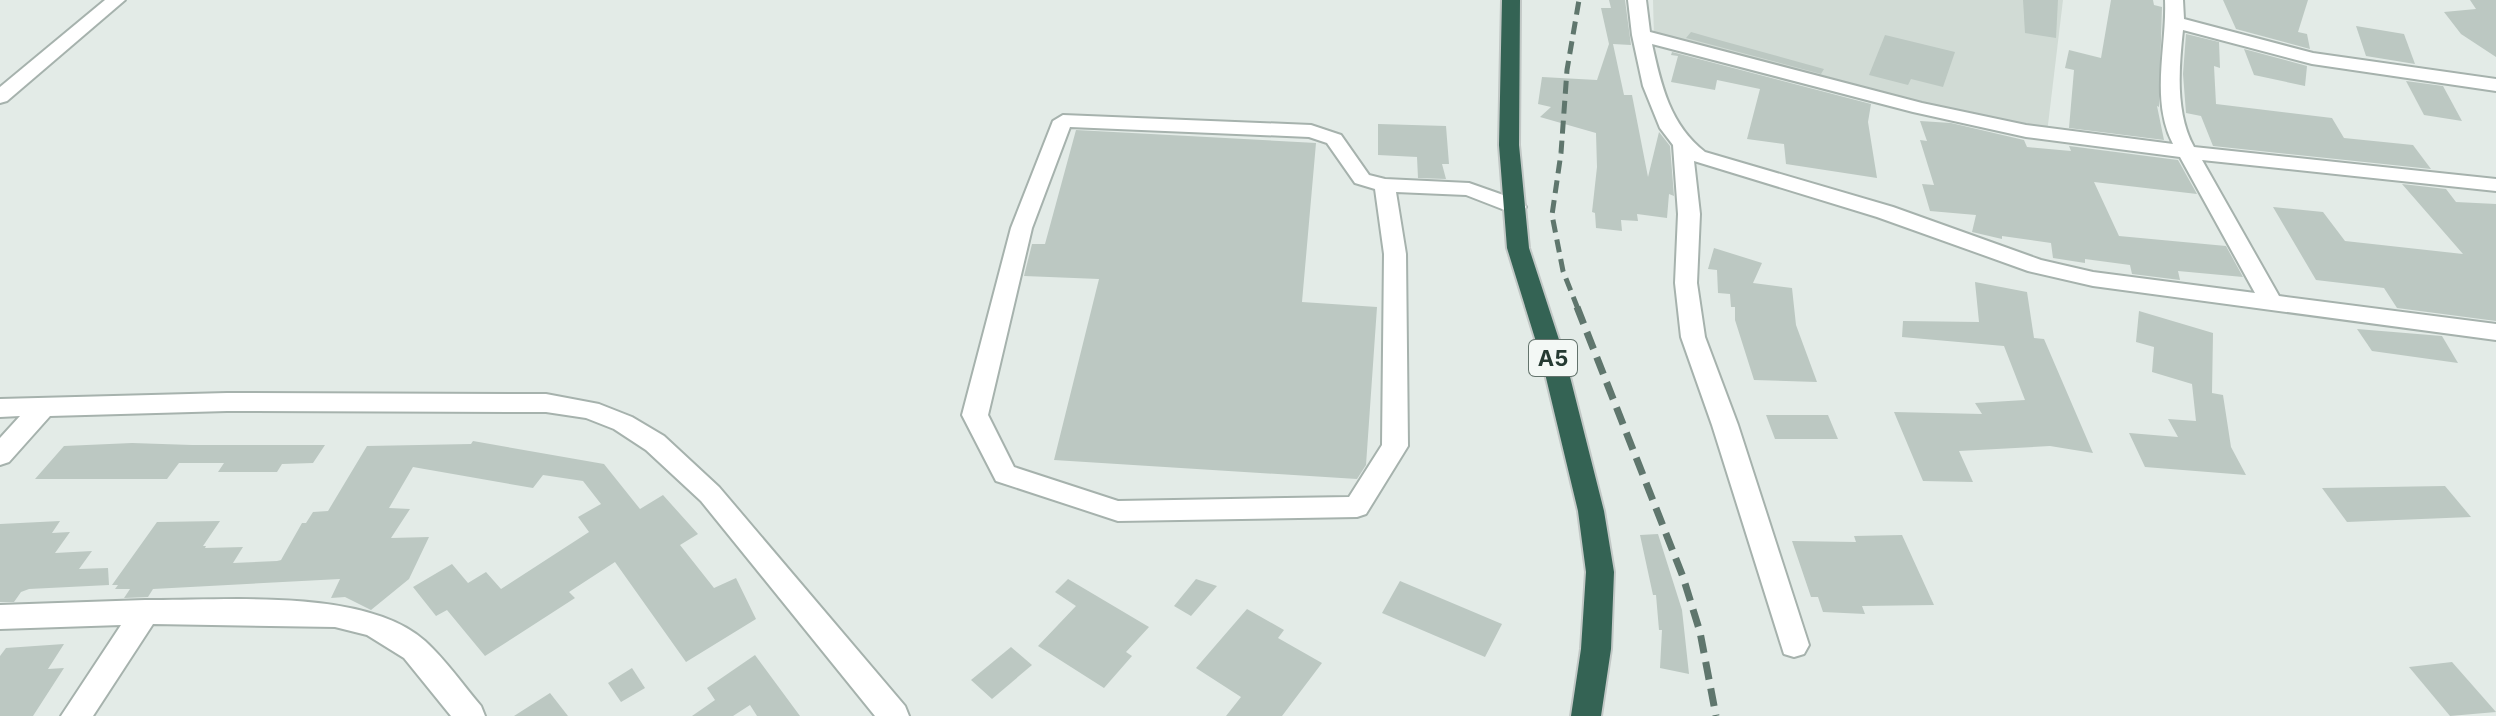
<svg xmlns="http://www.w3.org/2000/svg" width="2496" height="716" viewBox="0 0 2496 716" font-family="Inter,sans-serif">
  <style>
    .built { fill: #d1dbd5 }
    .building { fill: #bcc8c2 }
    .lines { fill: none; stroke-linecap: round; stroke-linejoin: round }
    .minor-casing { stroke: #a6b2ad; stroke-width: 4 }
    .highway-casing { stroke: #c2c8c6; stroke-width: 4 }
    .minor { fill: #fff; fill-rule: evenodd }
    .highway { fill: #346354; fill-rule: evenodd }
    .rail-far1 { stroke: #5f766d; stroke-width: 5; stroke-dasharray: 13 7; stroke-linecap: butt }
    .rail { stroke: #5f766d; stroke-width: 7; stroke-dasharray: 18 9; stroke-linecap: butt }
    .labels { text-anchor: middle; stroke-width: 6; stroke-linejoin: round; paint-order: stroke }
    .shield { fill: #f3f8f5; stroke: #63736c; stroke-width: 2 }
    .shield-label { font-size: 22px; font-weight: bold; fill: #253a32 }
  </style>
  <rect width="100%" height="100%" fill="#e3ebe7"/>
  <!-- built -->
  <polygon class="built" points="1653,0 2063,0 2047,133 1990,123 1654,37"/>
  <!-- building -->
  <g class="building">
    <polygon points="1609,0 1625,0 1631,45 1613,44 1624,95 1632,95 1648,177 1659,132 1670,146 1674,196 1669,194 1667,218 1637,214 1638,221 1621,220 1622,231 1596,228 1595,213 1592,212 1597,167 1596,133 1540,117 1551,107 1538,104 1542,77 1597,80 1609,44 1601,8 1611,8"/>
    <polygon points="2023,0 2058,0 2056,38 2025,33"/>
    <polygon points="2111,0 2153,0 2154,5 2162,7 2159,107 2157,106 2164,140 2069,128 2074,70 2065,68 2069,50 2101,58"/>
    <polygon points="2223,0 2308,0 2298,32 2307,34 2310,49 2236,29"/>
    <polygon points="2470,0 2496,0 2496,57 2461,34 2444,12 2476,9"/>
    <polygon points="2356,26 2404,34 2415,64 2366,56"/>
    <polygon points="1691,32 1719,40 1824,69 1821,74 1686,38"/>
    <polygon points="2186,34 2219,42 2220,68 2214,66 2216,104 2332,118 2344,138 2413,145 2431,169 2213,146 2201,116 2186,113 2183,74"/>
    <polygon points="1885,35 1955,52 1943,87 1911,79 1908,85 1869,75"/>
    <polygon points="2244,49 2307,66 2305,86 2254,75"/>
    <polygon points="1672,52 1871,104 1868,122 1877,178 1786,164 1784,144 1747,139 1760,89 1717,80 1715,90 1671,82 1678,56 1671,55"/>
    <polygon points="2406,81 2443,86 2462,121 2424,115"/>
    <polygon points="1920,121 1951,123 2024,140 2027,147 2071,151 2069,146 2178,160 2197,194 2094,182 2119,236 2226,246 2243,277 2178,271 2180,280 2132,274 2130,265 2085,259 2085,263 2053,258 2051,243 2002,236 2002,239 1972,232 1976,215 1930,211 1922,184 1934,185 1920,140 1927,141"/>
    <polygon points="1378,124 1446,126 1449,164 1442,164 1446,179 1418,178 1417,157 1378,155"/>
    <polygon points="1076,130 1316,143 1302,302 1377,307 1366,465 1357,479 1054,460 1099,279 1024,276 1032,244 1045,244"/>
    <polygon points="2402,184 2446,189 2456,202 2496,204 2496,321 2397,308 2384,288 2316,280 2273,207 2323,212 2345,241 2463,254"/>
    <polygon points="1714,248 1762,263 1753,283 1792,288 1796,325 1817,382 1754,380 1735,320 1735,307 1731,307 1730,294 1718,293 1717,270 1708,269"/>
    <polygon points="1975,282 2027,292 2034,338 2044,339 2093,453 2050,446 1959,451 1973,482 1923,481 1894,412 1982,414 1975,403 2025,400 2004,346 1902,337 1903,321 1979,322"/>
    <polygon points="2139,311 2213,333 2212,393 2223,395 2231,447 2246,475 2145,467 2129,433 2178,437 2168,419 2196,421 2192,384 2152,372 2154,347 2136,342"/>
    <polygon points="2357,329 2442,336 2458,363 2372,351"/>
    <polygon points="1766,415 1828,415 1838,439 1775,439"/>
    <polygon points="473,441 604,464 640,509 663,495 698,534 680,545 714,588 736,578 756,619 686,662 615,562 569,592 575,598 485,656 447,610 436,616 413,587 452,564 468,583 486,572 501,589 589,532 578,517 601,504 583,481 543,475 533,488 413,467 389,508 410,509 391,538 429,537 409,579 371,610 345,597 331,598 340,579 153,589 148,597 124,598 130,589 115,589 118,585 112,585 157,522 220,521 203,546 206,546 205,548 243,547 233,563 277,561 281,560 302,523 306,523 313,512 328,511 367,446 471,444"/>
    <polygon points="132,443 192,445 325,445 313,463 282,464 277,472 218,472 224,463 179,463 167,479 35,479 64,446"/>
    <polygon points="2445,486 2471,517 2347,522 2322,488"/>
    <polygon points="60,521 52,533 70,532 55,553 92,551 79,569 108,568 109,585 29,589 21,592 14,602 0,602 0,524"/>
    <polygon points="1658,534 1682,610 1689,674 1660,668 1662,630 1659,630 1656,595 1653,595 1640,535"/>
    <polygon points="1902,535 1934,605 1862,606 1865,614 1823,612 1818,597 1811,597 1792,541 1856,542 1854,536"/>
    <polygon points="1068,579 1149,627 1126,652 1132,656 1104,688 1038,646 1076,606 1055,592"/>
    <polygon points="1196,579 1217,586 1191,616 1174,606"/>
    <polygon points="1400,581 1502,624 1485,657 1382,613"/>
    <polygon points="1247,609 1284,630 1278,638 1322,663 1282,716 1226,716 1241,697 1196,668"/>
    <polygon points="64,644 48,669 64,668 33,716 0,716 0,656 6,648"/>
    <polygon points="1011,647 1032,665 992,699 971,680"/>
    <polygon points="755,655 800,716 757,716 750,705 733,716 692,716 715,700 707,688"/>
    <polygon points="2452,662 2496,712 2450,716 2409,667"/>
    <polygon points="632,668 645,688 621,702 608,683"/>
    <polygon points="550,693 568,716 514,716"/>
  </g>
  <g class="lines">
    <!-- minor casing -->
    <g class="minor-casing">
      <g id="minor">
        <polygon points="105,0 125,0 7,101 0,103 0,87"/>
        <path d="M1628,0H1646L1650,32L1922,103L2026,125L2173,144C2150,100 2167,46 2165,0H2183L2184,19L2313,53L2496,79V91L2312,64L2183,30C2179,67 2175,113 2194,147L2496,179V191L2202,160L2279,296L2496,324V340L2093,286L2028,271L1877,217L1694,161L1700,214L1697,283L1705,337L1738,425L1809,645L1804,654L1794,657L1784,654L1712,425L1681,337L1675,283L1678,214L1673,145L1660,128L1643,86L1632,35ZM1652,44L1913,112L2026,137L2180,157L2255,293L2093,272L2041,260L1893,207L1705,152C1670,125 1661,85 1652,44Z"/>
        <path d="M1063,115L1311,125L1341,135L1369,175L1385,179L1469,183L1523,202L1526,207L1523,212L1515,214L1466,195L1396,192L1406,254L1408,446L1366,514L1357,517L1118,521L996,481L962,415L1011,228L1053,121ZM1070,127L1309,137L1327,143L1355,183L1375,189L1384,254L1382,445L1349,497L1118,501L1014,467L988,415L1032,228Z"/>
        <polygon points="227,393 546,394 599,404 632,417 664,436 719,487 905,706 909,716 875,716 701,501 646,450 614,429 586,418 546,412 227,411 50,416 9,462 0,465 0,438 20,416 0,417 0,399"/>
        <path d="M145,600C223,601 365,587 425,641C446,660 463,685 481,706L485,716H451L404,658L367,635L335,627L153,624L93,716H61L121,625L0,629V605Z"/>
      </g>
    </g>
    <!-- highway casing -->
    <g class="highway-casing">
      <polygon id="highway" points="1502,0 1520,0 1519,145 1529,248 1566,361 1604,511 1614,572 1611,649 1601,716 1571,716 1581,649 1586,572 1578,511 1542,361 1507,248 1499,145"/>
    </g>
    <!-- minor -->
    <use href="#minor" class="minor"/>
    <!-- highway -->
    <use href="#highway" class="highway"/>
    <!-- rail-far1 -->
    <polyline class="rail-far1" points="1578,309 1563,271 1552,215 1561,153 1567,70 1579,0"/>
    <!-- rail -->
    <polyline class="rail" points="1577,307 1683,577 1700,632 1716,716"/>
  </g>
  <g class="labels">
    <!-- shield labels -->
    <rect class="shield" x="1529" y="340" width="48" height="36" rx="6"/>
    <g class="shield-label">
      <text x="1553" y="366">A5</text>
    </g>
  </g>
</svg>
